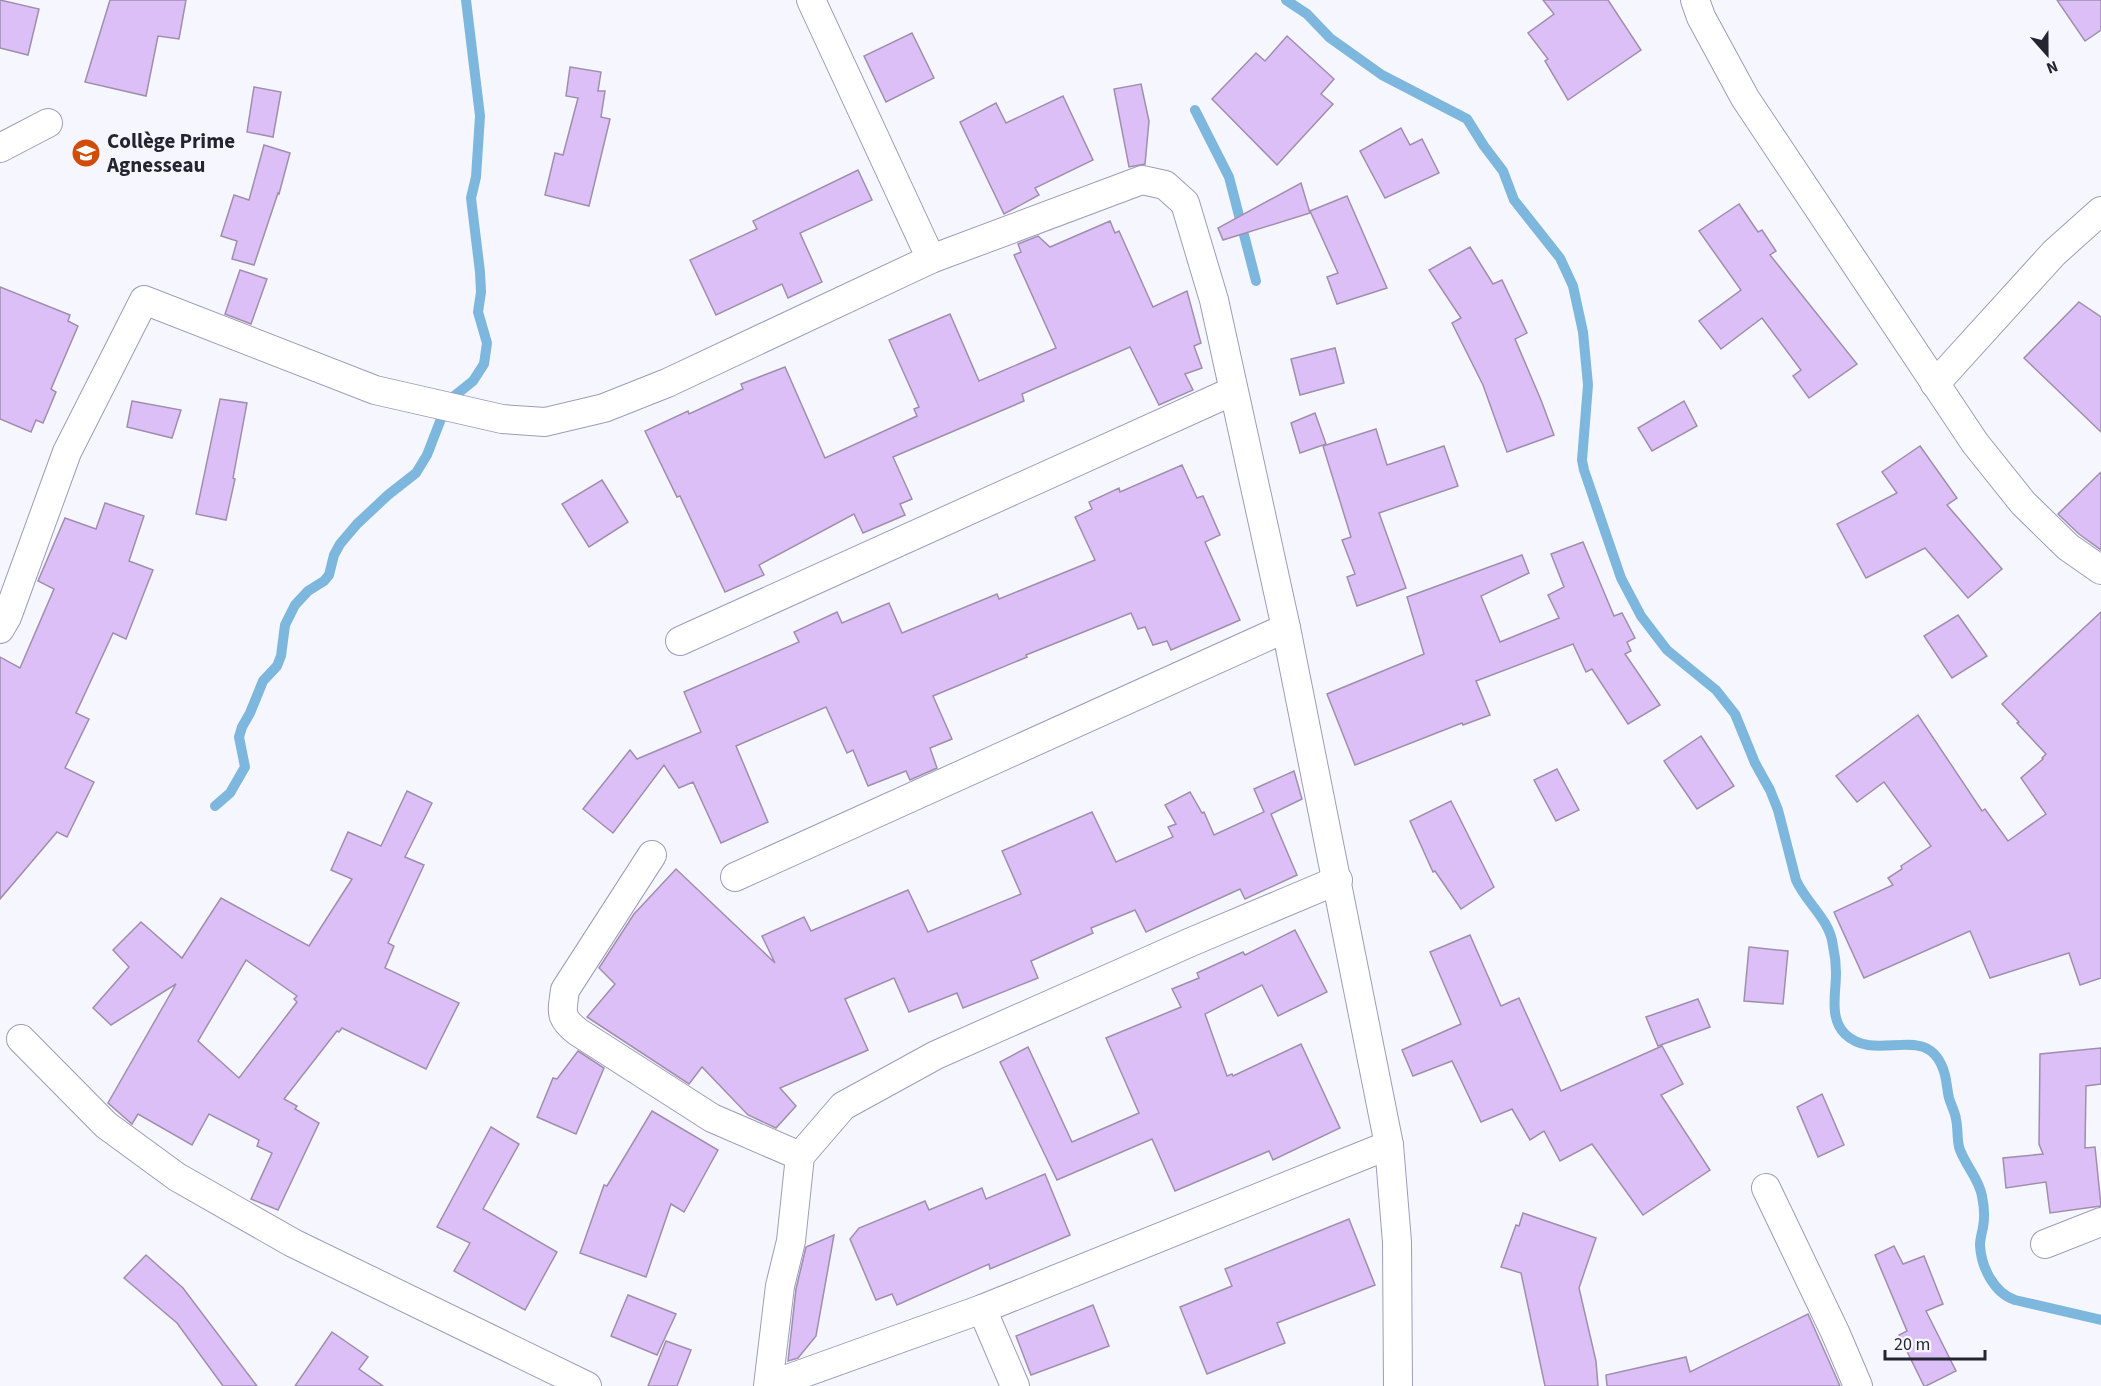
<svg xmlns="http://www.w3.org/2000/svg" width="2101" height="1386" viewBox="0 0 2101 1386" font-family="'Source Sans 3',sans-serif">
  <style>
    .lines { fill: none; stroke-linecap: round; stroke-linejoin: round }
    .stream { stroke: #7eb7de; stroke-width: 10 }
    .building { fill: #dcbff6; stroke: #9f8fad; stroke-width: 1.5; fill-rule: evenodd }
    .minor-casing { stroke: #9c9cbc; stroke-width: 30 }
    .minor { stroke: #fff; stroke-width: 28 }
    .labels { text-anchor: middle; stroke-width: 5; stroke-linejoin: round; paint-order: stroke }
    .poi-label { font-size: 21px; font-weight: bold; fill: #252531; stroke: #f6f7fe; text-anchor: start }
  </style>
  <rect width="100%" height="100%" fill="#f6f7fe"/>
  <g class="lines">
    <!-- stream -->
    <g class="stream">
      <path d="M1286,0L1307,14L1330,38L1382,75L1467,119L1484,146L1503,171L1514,200L1560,258L1573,286L1583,332L1588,385L1582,460L1584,470L1621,578L1641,616L1667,650L1716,690L1735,714L1755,763L1770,790L1778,810L1796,880C1806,903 1830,919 1833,946C1835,955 1836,964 1836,973C1836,994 1829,1018 1845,1034C1877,1065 1930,1018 1945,1075C1947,1083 1947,1090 1949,1098C1951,1105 1955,1112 1956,1119C1958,1128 1957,1138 1959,1147C1964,1164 1979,1178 1982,1196C1984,1206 1985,1217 1983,1227C1982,1233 1980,1239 1980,1245C1981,1267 1994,1293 2015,1300L2101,1320"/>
      <polyline points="1195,110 1229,177 1256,281"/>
      <polyline points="215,806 230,793 245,767 239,737 242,727 250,713 263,681 277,666 281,656 285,625 295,605 308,591 324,581 329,575 334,555 340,544 357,524 388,495 416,473 427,455 446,406 453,397 473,381 484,364 487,343 478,312 481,292 480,272 471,198 476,177 480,116 466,0"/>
    </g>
  </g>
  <!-- building -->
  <g class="building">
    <polygon points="0,0 39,9 28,55 0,48"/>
    <polygon points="110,0 186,0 179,39 158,36 146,96 85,82"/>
    <polygon points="1543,0 1608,0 1641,50 1568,100 1545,61 1548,59 1528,33 1554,14"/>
    <polygon points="2057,0 2101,0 2101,30 2085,41"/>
    <polygon points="912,33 934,78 886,102 864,56"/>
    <polygon points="1287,36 1334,79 1321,94 1333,104 1277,165 1212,99 1256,53 1265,61"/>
    <polygon points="570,67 601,72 598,91 605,91 601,117 610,119 589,206 545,195 555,153 563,155 578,98 566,96"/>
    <polygon points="1141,84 1149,121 1145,164 1129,167 1114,89"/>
    <polygon points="254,87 281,92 273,137 247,132"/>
    <polygon points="1063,96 1093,160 1035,188 1039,195 1004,214 960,122 996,103 1006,123"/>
    <polygon points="1401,128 1410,145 1422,139 1439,173 1385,198 1360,151"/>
    <polygon points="264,145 290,153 279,194 278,193 254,265 232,259 237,241 221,236 234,195 249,200"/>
    <polygon points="858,170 872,200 800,233 822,282 788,298 782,284 716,315 690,260 757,229 753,221"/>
    <polygon points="1301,183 1310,213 1223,240 1218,228"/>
    <polygon points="1347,196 1387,288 1337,304 1327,277 1338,273 1310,211"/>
    <polygon points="1739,204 1758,232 1762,230 1776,251 1770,255 1857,364 1809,398 1793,376 1801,370 1762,318 1721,349 1699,321 1741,290 1699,231"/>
    <polygon points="1110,221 1115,233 1119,231 1153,307 1187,291 1201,343 1194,346 1202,368 1185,374 1193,390 1159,405 1130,347 1022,394 1024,401 893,457 912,499 900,504 905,515 863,533 854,514 759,565 764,575 725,592 680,496 677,497 645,431 688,411 689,414 743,389 741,384 785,367 825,458 917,416 914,409 919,407 889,340 950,314 979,381 1056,348 1014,255 1021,252 1018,244 1038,236 1050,247"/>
    <polygon points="1470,247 1493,284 1502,280 1527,333 1515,339 1541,400 1554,435 1507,452 1483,385 1452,323 1461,318 1429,270"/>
    <polygon points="240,270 267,279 251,324 225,314"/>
    <polygon points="0,287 70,315 68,321 78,326 51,389 56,392 43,423 36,420 31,432 0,419"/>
    <polygon points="2079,302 2101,317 2101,432 2024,358"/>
    <polygon points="1335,348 1344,383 1300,395 1291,359"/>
    <polygon points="220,399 247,403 233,478 235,479 226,520 196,514"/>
    <polygon points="132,401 181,410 172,438 127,427"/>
    <polygon points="1684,401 1697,426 1652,451 1638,428"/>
    <polygon points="1315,413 1326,444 1300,453 1291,423"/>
    <polygon points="1376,429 1387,465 1444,446 1458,486 1379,513 1406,588 1357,606 1347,577 1355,574 1342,540 1351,537 1323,446"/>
    <polygon points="1920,446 1957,498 1947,505 2002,569 1968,598 1925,548 1866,578 1837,524 1897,493 1882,472"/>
    <polygon points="1182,465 1197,498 1203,496 1220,535 1205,542 1240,620 1171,650 1167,641 1153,645 1145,627 1138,629 1131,613 1026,655 1027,657 933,696 952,739 930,748 937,768 910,780 906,771 868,786 853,750 847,753 826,707 736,746 768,822 721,843 693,782 679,788 664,765 613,833 583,809 630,750 637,759 701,732 684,692 799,642 794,632 837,612 842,623 889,603 902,633 997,594 999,599 1095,560 1075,517 1092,509 1089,502 1119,488 1120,492"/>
    <polygon points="2101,472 2101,550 2079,534 2058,514"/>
    <polygon points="602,480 628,522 589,547 562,504"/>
    <polygon points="105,503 144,516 129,561 153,570 126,639 113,633 76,713 89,719 65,768 94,782 67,837 57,832 0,899 0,657 20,668 54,589 38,581 65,518 96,529"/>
    <polygon points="1583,542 1614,616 1622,613 1635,638 1627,642 1631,651 1625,654 1660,705 1628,724 1592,669 1586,672 1573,644 1476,681 1490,715 1463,725 1462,723 1355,765 1327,694 1424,654 1407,597 1522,555 1529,573 1481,596 1500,642 1559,618 1548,595 1564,587 1551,554"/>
    <polygon points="2101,612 2101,978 2080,985 2069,953 1990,978 1970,931 1864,978 1834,912 1893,885 1888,878 1902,869 1901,866 1931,846 1884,782 1857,802 1836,776 1918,715 1982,811 1985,809 2008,841 2046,814 2021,778 2043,759 2042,758 2046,754 2017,723 2019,722 2002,704"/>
    <polygon points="1958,615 1987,656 1952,678 1924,636"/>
    <polygon points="1701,736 1734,786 1697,809 1664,761"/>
    <polygon points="1557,769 1579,810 1556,821 1534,780"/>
    <polygon points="1294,771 1302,799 1271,814 1297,875 1245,899 1240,889 1146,932 1135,910 1091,928 1093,933 1031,961 1038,978 963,1008 957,993 909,1012 894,978 845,999 868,1050 780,1088 796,1106 776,1128 748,1115 702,1067 689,1084 587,1017 615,984 599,968 634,914 676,869 775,963 762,936 804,917 811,931 908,890 928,932 1021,894 1002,851 1092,812 1116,862 1173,837 1168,827 1176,824 1165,805 1190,792 1202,813 1204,812 1214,835 1264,812 1254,789"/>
    <path d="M407,791L432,803L405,857L424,865L388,943L394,946L385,968L459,1003L426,1069L342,1028L339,1032L337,1031L284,1099L297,1106L295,1109L319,1123L278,1210L251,1199L272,1153L257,1146L259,1140L209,1114L192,1145L138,1114L132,1124L108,1103L176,984L111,1025L93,1008L129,967L113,950L141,922L182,958L221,898L309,946L352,879L331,870L348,832L381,846ZM246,960L297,996L294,999L297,1002L239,1078L198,1041Z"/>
    <polygon points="1451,801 1494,887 1461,909 1435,871 1433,872 1410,821"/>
    <polygon points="1295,930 1327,992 1278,1016 1262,985 1205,1014 1227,1076 1232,1074 1233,1076 1301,1044 1340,1128 1273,1160 1269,1151 1175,1191 1152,1139 1057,1180 1000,1062 1028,1047 1072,1142 1139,1113 1106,1038 1181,1007 1172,989 1199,978 1197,973 1243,952 1245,955"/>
    <polygon points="1470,935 1501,1006 1519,998 1561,1091 1662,1046 1683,1084 1661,1095 1710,1170 1643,1215 1592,1144 1560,1161 1544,1131 1530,1140 1512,1109 1481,1122 1452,1061 1413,1076 1402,1050 1461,1024 1430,952"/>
    <polygon points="1749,947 1788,951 1783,1004 1744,1001"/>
    <polygon points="1698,999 1710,1027 1658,1046 1646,1017"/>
    <polygon points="2101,1048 2101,1084 2086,1086 2085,1148 2095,1147 2101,1206 2050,1213 2046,1182 2006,1188 2003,1158 2043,1154 2039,1144 2040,1054"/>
    <polygon points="578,1051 604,1068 576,1134 537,1117 553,1078 557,1079"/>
    <polygon points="1822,1094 1844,1145 1818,1157 1797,1107"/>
    <polygon points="652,1111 718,1150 684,1212 671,1204 646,1277 580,1253 604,1185 607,1186"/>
    <polygon points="491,1127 519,1144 483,1209 557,1252 525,1310 454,1271 470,1243 437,1227"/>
    <polygon points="1045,1174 1070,1235 990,1269 989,1264 897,1305 892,1294 876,1300 850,1239 859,1228 925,1201 929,1210 982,1188 986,1199"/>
    <polygon points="1523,1213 1596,1238 1579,1288 1596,1361 1598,1386 1545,1386 1521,1273 1501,1267 1516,1225 1519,1226"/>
    <polygon points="1349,1219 1375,1285 1277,1323 1285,1343 1207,1374 1180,1307 1232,1286 1225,1269"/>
    <polygon points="834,1235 816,1336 798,1358 788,1361 796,1289 806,1247"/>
    <polygon points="1894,1246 1903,1264 1924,1256 1943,1304 1926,1311 1956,1371 1926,1386 1924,1386 1899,1335 1907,1331 1875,1255"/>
    <polygon points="146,1255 183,1288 257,1386 223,1386 177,1323 124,1278"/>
    <polygon points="628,1295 676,1314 657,1355 611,1336"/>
    <polygon points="1093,1305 1109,1346 1031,1375 1016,1336"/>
    <polygon points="1808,1314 1840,1386 1607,1386 1606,1375 1686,1357 1690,1372"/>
    <polygon points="332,1332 368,1357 359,1369 383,1386 295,1386"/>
    <polygon points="666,1341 691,1350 677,1386 648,1386"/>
  </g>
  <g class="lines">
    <!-- minor casing -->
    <g class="minor-casing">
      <g id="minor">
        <polyline points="811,0 931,259"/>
        <polyline points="1695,0 1701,17 1745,98 1975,443 2023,503 2068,547 2101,570"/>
        <polyline points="0,148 48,123"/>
        <polyline points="1935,384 2054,253 2101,211"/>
        <polyline points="0,629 7,617 67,452 144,300 375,390 502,419 545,422 604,408 667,383 931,259 1142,180 1165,185 1185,203 1214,300 1286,628 1389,1145 1397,1242 1398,1386"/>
        <polyline points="680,641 1233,391"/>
        <path d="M652,855L565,990C562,1013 559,1017 578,1032L712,1118L800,1156"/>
        <polyline points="735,877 1286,628"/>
        <polyline points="1338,880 1191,942 936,1055 843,1106 800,1156 791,1241 780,1286 768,1386 982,1309 1389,1145"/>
        <polyline points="21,1039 106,1125 177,1177 293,1243 587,1386"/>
        <polyline points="1766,1188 1835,1332 1858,1386"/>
        <polyline points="2045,1244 2101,1222"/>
        <polyline points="982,1309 1015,1386"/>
      </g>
    </g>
    <!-- minor -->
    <use href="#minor" class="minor"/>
  </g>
  <!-- icons -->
  <defs>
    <g id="school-disc" transform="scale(1.5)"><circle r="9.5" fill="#d14c08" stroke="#f6f7fe"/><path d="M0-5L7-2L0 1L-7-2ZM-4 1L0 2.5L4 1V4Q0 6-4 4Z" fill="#fff"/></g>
  </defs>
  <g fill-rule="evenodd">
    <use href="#school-disc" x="86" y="153"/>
  </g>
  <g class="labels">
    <!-- poi labels -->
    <g class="poi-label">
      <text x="107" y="148">Collège Prime<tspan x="107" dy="24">Agnesseau</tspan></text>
    </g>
  </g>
  <!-- north arrow -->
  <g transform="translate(2047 54) rotate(159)" stroke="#f6f7fe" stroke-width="4.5" paint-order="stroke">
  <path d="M0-4.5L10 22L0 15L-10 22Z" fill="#252531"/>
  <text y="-9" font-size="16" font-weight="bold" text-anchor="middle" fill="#252531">N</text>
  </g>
  <!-- scale -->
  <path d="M1885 1350v9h100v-9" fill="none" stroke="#252531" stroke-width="3"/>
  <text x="1894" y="1350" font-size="18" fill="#252531" stroke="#f6f7fe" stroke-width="4.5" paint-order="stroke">20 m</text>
</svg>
